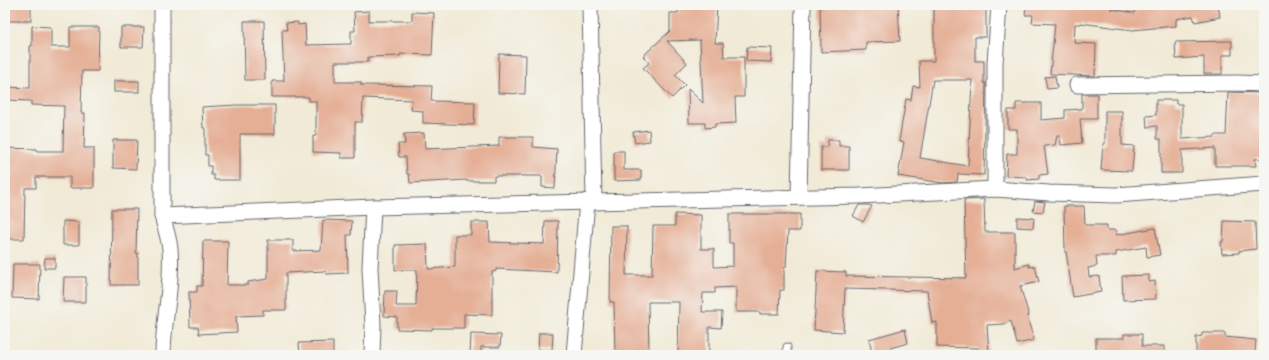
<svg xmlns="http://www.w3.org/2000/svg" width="1269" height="360" viewBox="0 0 1269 360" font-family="'Gochi Hand',sans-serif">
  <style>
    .building { fill: #e5af95; fill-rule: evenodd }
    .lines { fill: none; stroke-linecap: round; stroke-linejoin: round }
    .lane-casing { stroke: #6a6871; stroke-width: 9 }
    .street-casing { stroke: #6a6871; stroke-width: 17 }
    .lane { stroke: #fff; stroke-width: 7 }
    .street { stroke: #fff; stroke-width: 15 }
  </style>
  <rect width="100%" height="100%" fill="#f6f6f2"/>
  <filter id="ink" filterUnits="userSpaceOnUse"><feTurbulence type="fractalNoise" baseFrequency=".025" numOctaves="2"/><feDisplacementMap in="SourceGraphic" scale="8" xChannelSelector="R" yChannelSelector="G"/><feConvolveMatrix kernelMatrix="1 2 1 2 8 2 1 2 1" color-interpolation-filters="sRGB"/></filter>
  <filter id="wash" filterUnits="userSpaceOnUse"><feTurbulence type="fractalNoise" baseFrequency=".012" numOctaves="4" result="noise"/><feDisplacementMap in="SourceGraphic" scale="16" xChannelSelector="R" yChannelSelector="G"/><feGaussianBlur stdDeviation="0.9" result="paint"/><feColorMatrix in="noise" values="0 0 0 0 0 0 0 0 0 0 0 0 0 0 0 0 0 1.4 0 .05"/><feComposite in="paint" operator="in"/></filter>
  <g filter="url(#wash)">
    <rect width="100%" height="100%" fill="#f1ead6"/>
    <g id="blocks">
      <!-- building -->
      <g class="building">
        <rect x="5" y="5" width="26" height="16"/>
        <polygon points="717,5 715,43 723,43 724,57 744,57 744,97 735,97 736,123 715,124 715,127 705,128 705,123 689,123 688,89 703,103 700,40 667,41 687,63 675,75 685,85 672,98 643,68 649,63 643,56 670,31 670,13 678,13 678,6"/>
        <polygon points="820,5 898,5 900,41 866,42 866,50 821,52"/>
        <path d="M934,5H986V37H975V61H984V83H986L984,175L958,174L957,182L943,183L898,176L904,142L899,141L906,99L911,100L913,86L920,87L919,61H934ZM933,80H972L968,166L920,158Z"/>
        <polygon points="1026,5 1111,5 1111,9 1135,13 1135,6 1155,5 1218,5 1220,17 1195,22 1193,16 1176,19 1176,26 1132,30 1081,23 1081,24 1075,24 1074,43 1096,44 1095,76 1050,74 1055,24 1032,23 1033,15 1025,15"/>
        <polygon points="369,11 369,21 412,21 412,12 434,13 432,55 400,54 400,56 368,57 368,62 335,62 335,82 361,82 361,85 432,86 431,101 475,102 474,125 423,123 423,111 411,110 412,100 363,98 362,122 355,122 355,158 341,158 341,153 313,152 313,136 316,136 316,101 309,101 309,97 272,97 272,81 284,81 282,30 287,30 286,23 298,22 298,25 305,24 306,45 351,44 351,31 355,31 354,12"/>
        <polygon points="244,21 264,21 265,80 245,80"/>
        <polygon points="32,26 51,27 51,47 70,47 70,27 99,27 98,71 82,71 81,113 85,113 84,148 94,148 94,188 70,188 70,177 36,177 36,188 25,188 24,239 5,239 5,148 37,149 37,151 63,151 64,106 31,105 31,101 5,100 5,87 30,88 30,46 32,46"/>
        <polygon points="121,27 144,27 143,47 121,47"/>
        <polygon points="1232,41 1232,55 1222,55 1222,74 1204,74 1204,57 1176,59 1175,42"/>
        <polygon points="747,47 772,48 771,62 746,61"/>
        <polygon points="499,54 526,55 525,94 498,93"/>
        <polygon points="1055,76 1057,88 1047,89 1045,77"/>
        <rect x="114" y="81" width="25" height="11"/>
        <polygon points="1228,92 1264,93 1264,158 1255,159 1256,166 1215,166 1215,148 1182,150 1182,173 1161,173 1161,139 1157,139 1157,126 1147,127 1146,116 1156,115 1156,100 1176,100 1176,104 1182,104 1182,139 1215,137 1215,135 1226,135"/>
        <polygon points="1082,94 1097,94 1097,119 1080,119 1082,143 1061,145 1060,136 1057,136 1055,145 1044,146 1048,174 1039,175 1039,179 1027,180 1027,177 1006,176 1007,154 1017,154 1017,129 1008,129 1008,110 1016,110 1016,103 1041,103 1041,120 1065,118 1065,110 1082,109"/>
        <polygon points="236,105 275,105 275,134 240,134 240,180 214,180 214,175 211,175 211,166 208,166 208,155 205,155 205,128 203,128 202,107"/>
        <polygon points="1105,111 1122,111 1122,145 1134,146 1132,171 1101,170 1103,144 1105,144"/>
        <polygon points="649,130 650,141 635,143 633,132"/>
        <polygon points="424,133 425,149 499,146 499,137 533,137 533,147 557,149 555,188 542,187 542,176 494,176 494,181 466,181 466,180 410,183 409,174 407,174 406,157 399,157 398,144 405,144 404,134"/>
        <polygon points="113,140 137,140 136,169 113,168"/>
        <polygon points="828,140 839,140 839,146 849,146 849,170 821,170 821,147 827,147"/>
        <polygon points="614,151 624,151 624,170 641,170 641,180 614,181"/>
        <polygon points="984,199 985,232 1015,232 1015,268 1029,264 1029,267 1035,266 1039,282 1020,286 1029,316 1027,317 1034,340 1017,344 1011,321 1004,324 987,325 989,352 979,353 978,348 937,347 937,322 932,323 927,291 845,289 843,332 814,330 817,271 846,272 846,276 966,278 964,200"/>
        <polygon points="1035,201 1045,202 1043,212 1033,211"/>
        <polygon points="859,205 868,205 872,206 863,222 853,216"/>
        <polygon points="1064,206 1084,206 1085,225 1107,225 1107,230 1116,230 1116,235 1155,228 1160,255 1147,257 1146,247 1116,252 1116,256 1096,256 1097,266 1088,268 1089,277 1099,276 1101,292 1073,297 1066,252 1065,252"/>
        <polygon points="112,209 137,209 136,253 138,253 138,285 111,285"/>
        <polygon points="675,214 701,215 701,249 714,249 714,267 733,266 733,243 729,243 729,214 800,214 800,231 788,231 786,267 784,267 784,290 780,290 779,314 760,314 760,312 736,312 736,287 715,288 715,293 703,293 702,312 722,312 721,328 709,327 709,355 678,355 679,302 648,302 649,355 615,355 614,302 610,302 611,226 627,226 626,275 652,275 653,226 675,226"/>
        <polygon points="1017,217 1034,218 1033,228 1017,227"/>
        <polygon points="323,220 352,221 351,235 347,235 348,273 326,274 325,271 286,273 286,310 263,310 263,315 236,316 237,332 199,334 198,327 190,327 189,292 197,292 197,286 202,286 203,241 228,241 227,285 248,285 248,282 268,279 268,240 293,240 293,251 321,250"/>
        <polygon points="63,221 79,222 79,245 63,245"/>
        <polygon points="545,221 558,221 557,272 496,269 496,271 492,272 492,315 464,314 464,328 432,328 432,330 397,329 397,317 384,316 385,291 397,291 396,306 416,306 417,270 395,270 395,245 427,244 428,269 455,267 455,235 471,235 471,222 489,222 490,242 544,244"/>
        <polygon points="1224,221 1255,222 1256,249 1239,251 1239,253 1222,254 1221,242 1223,242"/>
        <polygon points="45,258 55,258 55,268 44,268"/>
        <polygon points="13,264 40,264 39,299 12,298"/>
        <polygon points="1149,275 1149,282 1155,281 1156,299 1123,300 1122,276"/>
        <polygon points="64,277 86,277 86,302 63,302"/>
        <polygon points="905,329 908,343 872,353 869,339"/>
        <polygon points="539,333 553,333 552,350 538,350"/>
        <polygon points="1202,333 1225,333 1225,337 1256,340 1255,355 1200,355 1200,353 1196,353 1196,337 1202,336"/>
        <polygon points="471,334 501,335 500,347 481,347 481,355 470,355"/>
        <polygon points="1124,334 1142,334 1142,346 1164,346 1164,355 1105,355 1106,352 1098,352 1098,350 1096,350 1096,338 1124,338"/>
        <polygon points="333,342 333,355 300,355 299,343"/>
      </g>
    </g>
  </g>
  <g filter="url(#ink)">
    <use href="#blocks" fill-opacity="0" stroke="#6a6871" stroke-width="1"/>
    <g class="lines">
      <!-- lane casing -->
      <g class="lane-casing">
        <polyline id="lane" points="787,347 787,355"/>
      </g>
      <!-- street casing -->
      <g class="street-casing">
        <g id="street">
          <polyline points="162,5 162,216 373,207 859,196 995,189 1049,193 1116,195 1264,184"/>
          <polyline points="590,5 594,201"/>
          <polyline points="1077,85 1237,83 1264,84"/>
          <polyline points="995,189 995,63 999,5"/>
          <polyline points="799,197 803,5"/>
          <path d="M162,216C165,227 169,238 170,249C173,285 163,320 163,355"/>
          <polyline points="372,355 373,325 370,268 373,207"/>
          <polyline points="574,355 587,201"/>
        </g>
      </g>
      <!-- lane -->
      <use href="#lane" class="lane"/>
      <!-- street -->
      <use href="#street" class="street"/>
    </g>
  </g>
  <!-- margin -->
  <rect width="1269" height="360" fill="none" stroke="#f6f6f2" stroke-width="20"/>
</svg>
